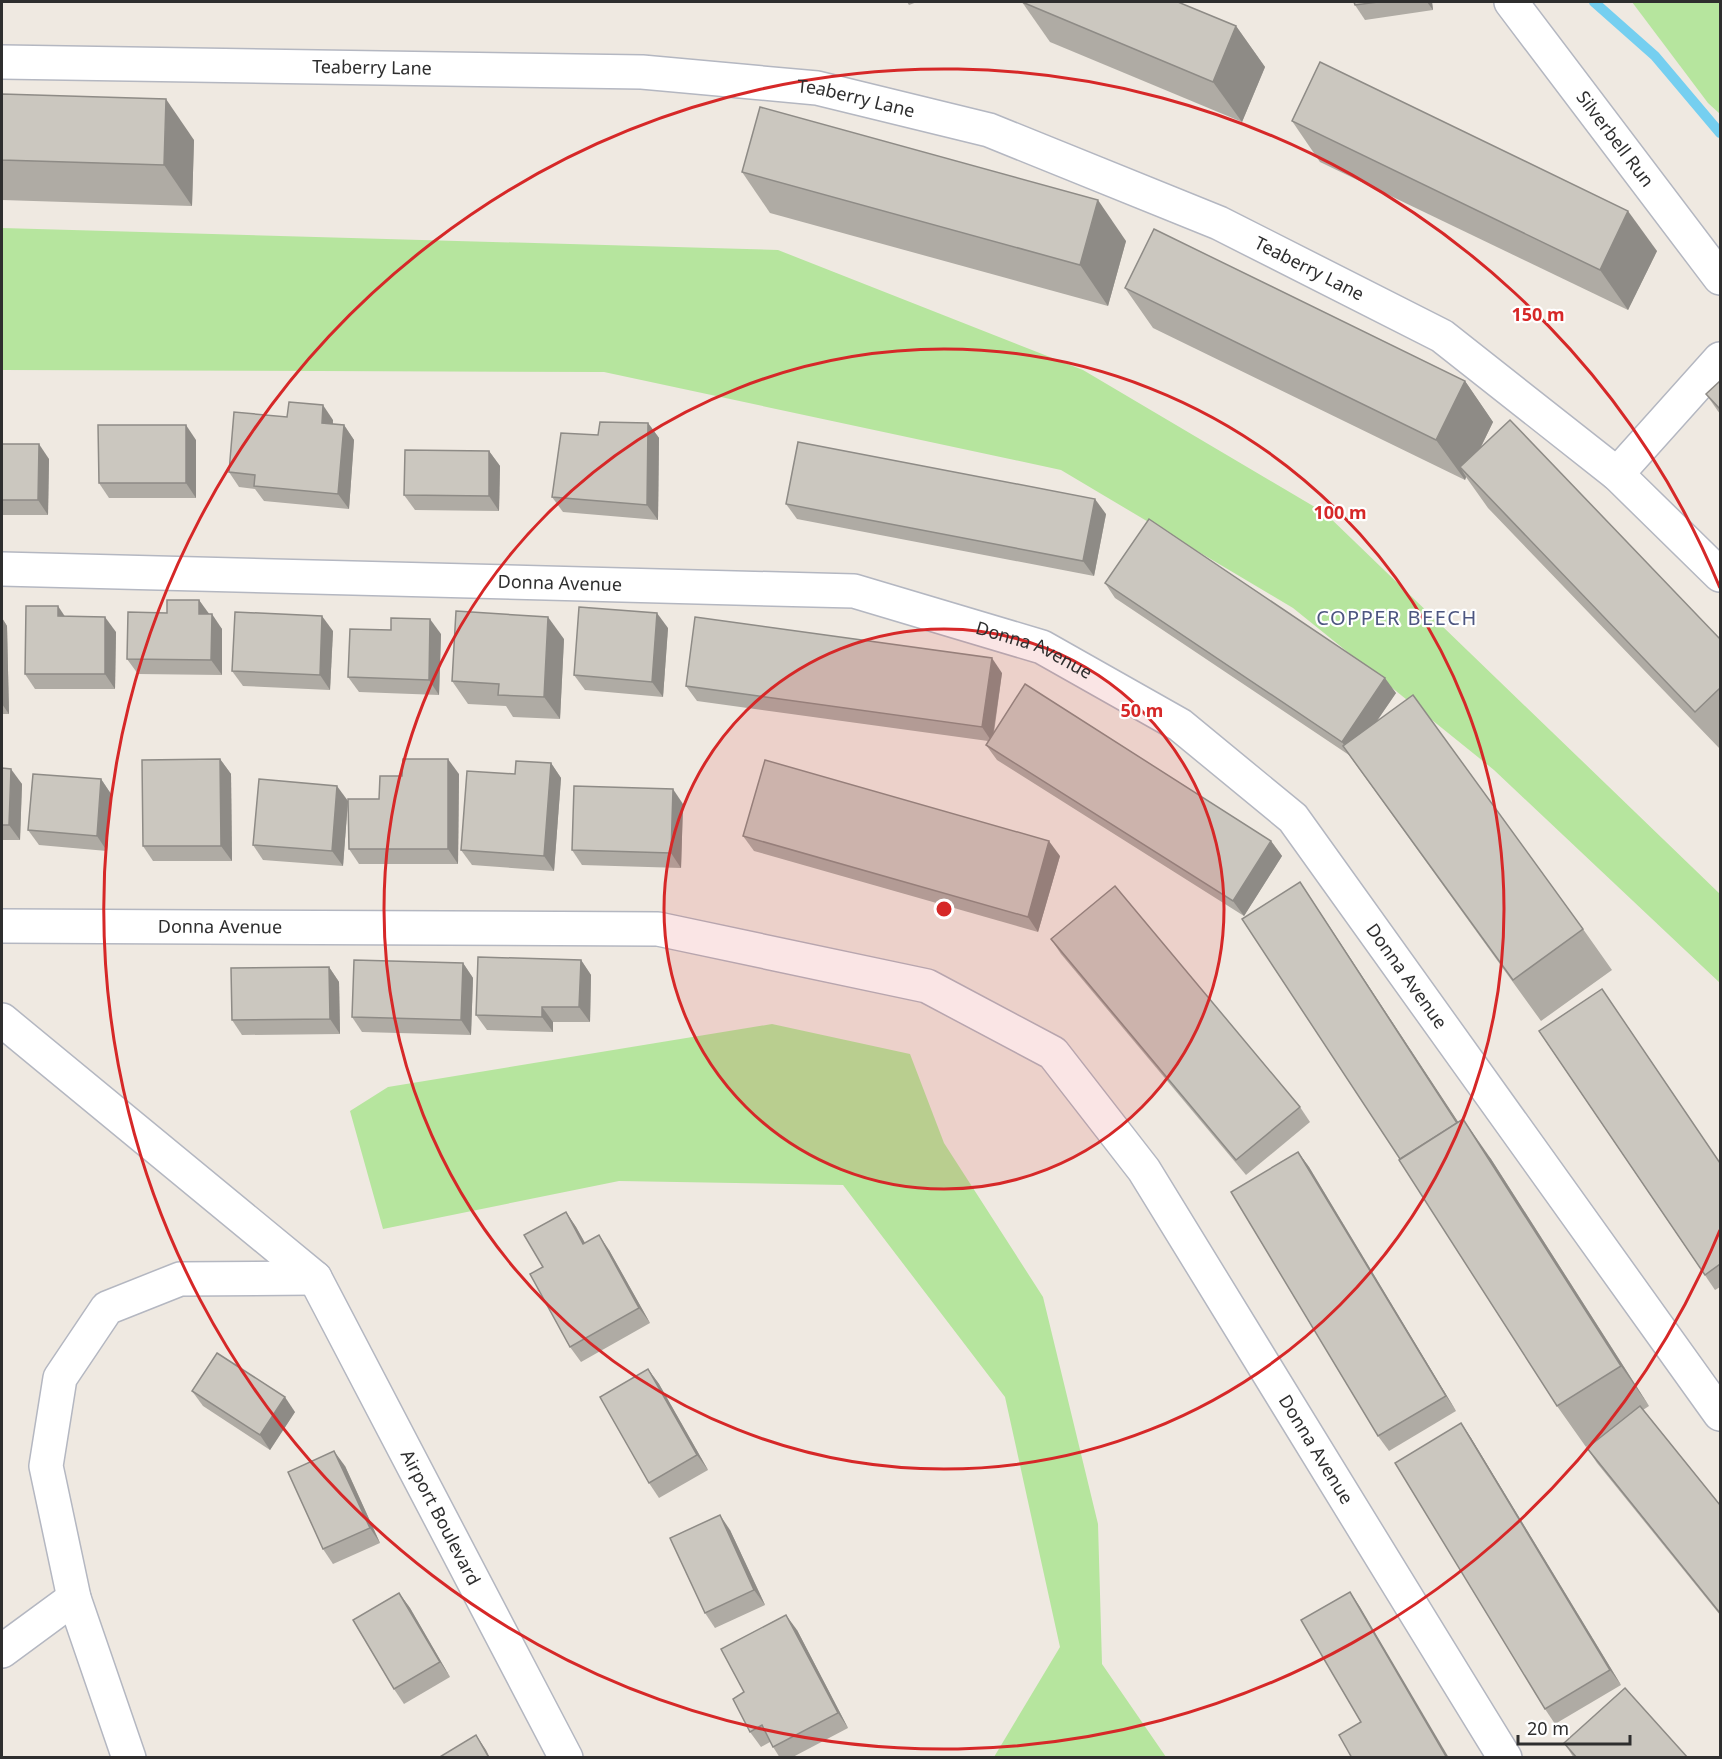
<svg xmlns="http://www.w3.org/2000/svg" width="1722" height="1759" viewBox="0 0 1722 1759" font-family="'Noto Sans',sans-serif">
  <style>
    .green { fill: #b6e59e }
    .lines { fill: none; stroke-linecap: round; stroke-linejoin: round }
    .stream { stroke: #75cff0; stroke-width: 10 }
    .minor-casing { stroke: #b4b7c1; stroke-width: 36 }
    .minor { stroke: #fff; stroke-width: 33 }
    .wall { fill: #afaba4 }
    .shaded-wall { fill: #8e8b86 }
    .building { fill: #cbc7bf; stroke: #8e8b86; stroke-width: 1.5 }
    .ring { fill: none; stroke: #d62828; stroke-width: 3 }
    .labels { text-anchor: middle; stroke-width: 4.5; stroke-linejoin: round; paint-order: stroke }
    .street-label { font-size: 18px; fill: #2e2e2e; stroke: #fff }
    .neighbourhood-label { font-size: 20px; letter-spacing: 1.5px; fill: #4d5680; stroke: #fff }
    .centre { fill: #d62828; stroke: #fff; stroke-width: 3 }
    .ring-label { font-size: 18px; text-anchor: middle; font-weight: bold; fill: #d62828; stroke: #fff; stroke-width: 4.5; stroke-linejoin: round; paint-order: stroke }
  </style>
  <rect width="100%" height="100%" fill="#efe9e1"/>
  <!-- green -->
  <g class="green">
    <polygon points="1632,2 1720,2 1720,114 1708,103"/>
    <polygon points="2,228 778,250 1083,370 1325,513 1720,894 1720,983 1494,770 1293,608 1061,470 604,372 2,370"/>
    <polygon points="772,1024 910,1054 944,1143 1043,1297 1098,1524 1102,1664 1166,1757 994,1757 1060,1647 1005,1397 843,1185 619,1181 383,1229 350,1111 388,1087"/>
  </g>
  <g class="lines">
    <!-- stream -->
    <polyline class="stream" points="1594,2 1655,56 1720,133"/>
    <!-- minor casing -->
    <g class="minor-casing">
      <g id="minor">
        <path id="s1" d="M1511,2L1720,278"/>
        <path id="s2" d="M2,62L642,72L817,88L989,130L1219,223L1442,336L1617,474L1720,575"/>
        <polyline points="1617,474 1720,359"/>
        <path id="s3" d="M2,569L854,591L1042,647L1180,725L1293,818L1720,1414"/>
        <path id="s4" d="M2,926L658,929L927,986L1053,1053L1144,1170L1505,1758"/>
        <path id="s5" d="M2,1020L315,1278L566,1758"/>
        <polyline points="2,1651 74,1598"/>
        <polyline points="129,1758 74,1598 46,1466 60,1378 107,1308 180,1279 315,1278"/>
      </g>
    </g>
    <!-- minor -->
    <use href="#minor" class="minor"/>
  </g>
  <!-- wall -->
  <g class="wall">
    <polygon points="907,2 917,2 909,5"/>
    <polygon points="1022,2 1236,26 1265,67 1242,122 1050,42"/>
    <polygon points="1354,2 1432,2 1433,10 1365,20 1355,5"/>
    <polygon points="2,94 194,140 192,206 2,200"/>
    <polygon points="1292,121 1657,251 1628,310 1320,162"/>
    <polygon points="742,172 1126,241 1108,306 770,213"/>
    <polygon points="1125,288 1465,381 1493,422 1481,447 1720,639 1720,749 1488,508 1466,477 1465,480 1153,328"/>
    <polygon points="1720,381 1720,414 1706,394"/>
    <polygon points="333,420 333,424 344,425 354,440 349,509 264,501 255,489 239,487 229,472"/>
    <polygon points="648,423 659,438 658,520 563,512 552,497 598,435"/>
    <polygon points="196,440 196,498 109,498 99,483"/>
    <polygon points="2,444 49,459 48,515 2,515"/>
    <polygon points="489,451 500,466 499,511 415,510 404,495"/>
    <polygon points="786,504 1106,514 1094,576 797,519"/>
    <polygon points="1105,583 1396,693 1377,721 1583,929 1612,970 1541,1021 1349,755 1115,598"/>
    <polygon points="199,600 208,614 222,629 222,675 138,674 127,659 167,613"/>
    <polygon points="65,617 116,632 115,689 35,689 25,674"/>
    <polygon points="2,618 7,626 9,714 2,714"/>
    <polygon points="668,628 663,697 585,690 574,675"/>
    <polygon points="333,631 330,690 243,686 232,671"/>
    <polygon points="441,634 439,695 359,692 348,677"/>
    <polygon points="564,639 560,719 513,717 506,706 468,704 452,681"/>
    <polygon points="1002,673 994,733 1271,841 1282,856 1244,916 997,760 986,745 988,741 697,701 686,686"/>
    <polygon points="220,759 231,774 232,861 153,861 143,846"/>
    <polygon points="551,763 561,778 554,871 472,865 461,850 515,774"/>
    <polygon points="2,768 22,784 20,840 2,840"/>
    <polygon points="459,774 458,864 359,864 349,849 379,799 402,776"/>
    <polygon points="101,779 111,794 107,851 39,845 28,830"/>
    <polygon points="348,801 343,866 263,860 253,845"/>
    <polygon points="683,804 681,868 582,865 572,850"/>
    <polygon points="743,836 1060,856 1038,932 754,851"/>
    <polygon points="1300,882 1458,1122 1491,1159 1649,1406 1643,1410 1720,1505 1720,1615 1597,1463 1587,1448 1598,1439 1586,1447 1557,1406"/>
    <polygon points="1051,939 1300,1107 1310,1122 1246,1175 1061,954"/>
    <polygon points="581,960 591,975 590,1022 553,1022 553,1032 487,1030 476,1015"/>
    <polygon points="463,963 473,978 471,1035 362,1032 352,1017"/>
    <polygon points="329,967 339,982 340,1034 242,1035 232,1020"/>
    <polygon points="1539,1031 1720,1162 1720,1287 1715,1290"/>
    <polygon points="1298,1152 1309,1167 1456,1411 1389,1451 1378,1436"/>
    <polygon points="566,1212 576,1227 585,1243 609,1250 650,1323 581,1362 570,1347 543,1267"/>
    <polygon points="648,1369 659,1384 708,1470 659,1498 649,1483"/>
    <polygon points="192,1391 295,1412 270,1450 203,1406"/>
    <polygon points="1461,1423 1471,1438 1621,1685 1555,1724 1545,1709"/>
    <polygon points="345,1466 380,1543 333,1564 323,1549"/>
    <polygon points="730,1530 765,1605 715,1628 705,1613"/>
    <polygon points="399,1593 410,1608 450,1677 404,1704 394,1689"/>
    <polygon points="797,1630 848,1728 791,1758 780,1758 770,1742 761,1747 750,1732 744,1692"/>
    <polygon points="1564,1743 1688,1758 1574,1758"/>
  </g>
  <!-- shaded-wall -->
  <g class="shaded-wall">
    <polygon points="1427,2 1432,2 1433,10"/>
    <polygon points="1236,26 1265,67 1242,122 1213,82"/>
    <polygon points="166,99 194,140 192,206 164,165"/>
    <polygon points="1098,200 1126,241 1108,306 1080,265"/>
    <polygon points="1628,211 1657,251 1628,310 1600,270"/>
    <polygon points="1465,381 1493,422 1467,475 1460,467 1466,477 1465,480 1436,440"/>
    <polygon points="323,405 333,420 332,438 322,423"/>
    <polygon points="648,423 659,438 658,520 647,505"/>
    <polygon points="186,425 196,440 196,498 186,483"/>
    <polygon points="344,425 354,440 349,509 338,494"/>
    <polygon points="39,444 49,459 48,515 38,500"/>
    <polygon points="489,451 500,466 499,511 489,496"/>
    <polygon points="1095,499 1106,514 1094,576 1083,561"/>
    <polygon points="199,600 210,615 199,614"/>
    <polygon points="58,606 68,621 58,616"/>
    <polygon points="657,613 668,628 663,697 652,682"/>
    <polygon points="212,614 222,629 222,675 211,660"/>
    <polygon points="322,616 333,631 330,690 320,675"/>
    <polygon points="105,617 116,632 115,689 105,674"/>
    <polygon points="548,617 564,639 560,719 544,697"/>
    <polygon points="2,618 7,626 9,714 2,704"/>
    <polygon points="430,619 441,634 439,695 429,680"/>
    <polygon points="992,658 1002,673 992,742 982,727"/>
    <polygon points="1385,678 1396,693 1352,757 1342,742"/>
    <polygon points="220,759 231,774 232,861 221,846"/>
    <polygon points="448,759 459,774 458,864 448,849"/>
    <polygon points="551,763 561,778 554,871 544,856"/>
    <polygon points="11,769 22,784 20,840 9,825"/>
    <polygon points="101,779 111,794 107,851 97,836"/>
    <polygon points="337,786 348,801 343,866 332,851"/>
    <polygon points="673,789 683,804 681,868 671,853"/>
    <polygon points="1049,841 1060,856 1038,932 1028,917"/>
    <polygon points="1271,841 1282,856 1244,916 1233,901"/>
    <polygon points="1300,882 1310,897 1472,1143 1461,1128"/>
    <polygon points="581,960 591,975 590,1022 579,1007"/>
    <polygon points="463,963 473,978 471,1035 461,1020"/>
    <polygon points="329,967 339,982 340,1034 330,1019"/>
    <polygon points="542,1007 553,1022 553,1032 542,1017"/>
    <polygon points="1463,1119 1491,1159 1649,1406 1621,1366"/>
    <polygon points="1298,1152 1309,1167 1456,1411 1446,1396"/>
    <polygon points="566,1212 576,1227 594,1259 583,1244"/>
    <polygon points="599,1235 609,1250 650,1323 639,1308"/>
    <polygon points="648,1369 659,1384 708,1470 697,1455"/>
    <polygon points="285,1397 295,1412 270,1450 260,1435"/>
    <polygon points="1461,1423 1471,1438 1621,1685 1610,1670"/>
    <polygon points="334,1451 345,1466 380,1543 370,1528"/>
    <polygon points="720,1515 730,1530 765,1605 754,1590"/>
    <polygon points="1350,1592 1360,1607 1449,1758 1447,1758"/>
    <polygon points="399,1593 410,1608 450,1677 440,1662"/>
    <polygon points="786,1615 797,1630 848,1728 838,1713"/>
    <polygon points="476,1735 486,1750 490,1758 489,1758"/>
  </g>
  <!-- building -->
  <g class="building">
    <polygon points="1022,2 1178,2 1236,26 1213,82"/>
    <polygon points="1354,2 1378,2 1355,5"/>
    <polygon points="1320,62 1628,211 1600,270 1292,121"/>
    <polygon points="2,94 166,99 164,165 2,160"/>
    <polygon points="760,107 1098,200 1080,265 742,172"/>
    <polygon points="1154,229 1465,381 1436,440 1125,288"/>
    <polygon points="1720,381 1720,409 1706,394"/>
    <polygon points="289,402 323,405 322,423 344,425 338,494 254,486 255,475 229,472 234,412 287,417"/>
    <polygon points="1510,420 1720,639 1720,688 1695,712 1460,467"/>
    <polygon points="600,422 648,423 647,505 552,497 561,433 598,435"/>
    <polygon points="98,425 186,425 186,483 99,483"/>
    <polygon points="798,442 1095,499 1083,561 786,504"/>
    <polygon points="2,444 39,444 38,500 2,500"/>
    <polygon points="405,450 489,451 489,496 404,495"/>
    <polygon points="1149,519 1385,678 1342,742 1105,583"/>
    <polygon points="167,600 199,600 199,614 212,614 211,660 127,659 128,612 167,613"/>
    <polygon points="26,606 58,606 58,616 105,617 105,674 25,674"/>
    <polygon points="579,607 657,613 652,682 574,675"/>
    <polygon points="456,611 548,617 544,697 498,695 499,684 452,681"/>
    <polygon points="235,612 322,616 320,675 232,671"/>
    <polygon points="695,617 992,658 982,727 686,686"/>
    <polygon points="391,618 430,619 429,680 348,677 350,629 391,630"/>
    <polygon points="1025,684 1271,841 1233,901 986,745"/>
    <polygon points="1413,695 1583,929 1513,980 1343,746"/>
    <polygon points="220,759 221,846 143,846 142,760"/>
    <polygon points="403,759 448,759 448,849 349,849 348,799 379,799 380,776 402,776"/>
    <polygon points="765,760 1049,841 1028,917 743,836"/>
    <polygon points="516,761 551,763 544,856 461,850 467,771 515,774"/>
    <polygon points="2,768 11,769 9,825 2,825"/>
    <polygon points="33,774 101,779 97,836 28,830"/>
    <polygon points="259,779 337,786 332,851 253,845"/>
    <polygon points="574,786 673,789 671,853 572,850"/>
    <polygon points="1300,882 1457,1123 1400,1159 1242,919"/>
    <polygon points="1115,886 1300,1107 1236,1160 1051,939"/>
    <polygon points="478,957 581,960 579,1007 542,1007 542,1017 476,1015"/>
    <polygon points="354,960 463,963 461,1020 352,1017"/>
    <polygon points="329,967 330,1019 232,1020 231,968"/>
    <polygon points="1602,989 1720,1163 1720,1264 1705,1275 1539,1031"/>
    <polygon points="1463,1119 1621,1366 1557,1406 1399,1160"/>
    <polygon points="1298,1152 1446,1396 1378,1436 1231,1192"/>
    <polygon points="566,1212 583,1244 599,1235 639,1308 570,1347 530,1274 543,1267 524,1235"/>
    <polygon points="217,1353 285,1397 260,1435 192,1391"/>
    <polygon points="648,1369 697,1455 649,1483 600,1397"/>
    <polygon points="1640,1406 1720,1505 1720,1613 1587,1448"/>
    <polygon points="1461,1423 1610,1670 1545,1709 1395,1463"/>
    <polygon points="334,1451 370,1528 323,1549 288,1472"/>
    <polygon points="720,1515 754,1590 705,1613 670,1538"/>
    <polygon points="1350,1592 1447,1758 1352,1758 1339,1735 1361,1722 1301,1620"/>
    <polygon points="399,1593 440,1662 394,1689 353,1620"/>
    <polygon points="786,1615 838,1713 773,1747 762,1725 750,1732 733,1699 744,1692 721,1649"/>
    <polygon points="1625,1688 1688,1758 1577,1758 1564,1743"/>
    <polygon points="476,1735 489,1758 438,1758"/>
  </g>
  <!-- distance rings -->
  <circle cx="944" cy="909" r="280" fill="#d62828" fill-opacity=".12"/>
  <g class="ring">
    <circle cx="944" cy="909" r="280"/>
    <circle cx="944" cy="909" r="560"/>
    <path d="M1720 1230A840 840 0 1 1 1720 588"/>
  </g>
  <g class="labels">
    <!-- street labels -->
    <g class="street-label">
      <text dy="6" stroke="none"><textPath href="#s2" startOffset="370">Teaberry Lane</textPath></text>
      <text dy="6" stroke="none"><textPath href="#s2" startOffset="856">Teaberry Lane</textPath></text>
      <text dy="6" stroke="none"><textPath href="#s1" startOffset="172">Silverbell Run</textPath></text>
      <text dy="6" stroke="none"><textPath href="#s2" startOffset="1342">Teaberry Lane</textPath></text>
      <text dy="6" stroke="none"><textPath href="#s3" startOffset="558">Donna Avenue</textPath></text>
      <text dy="6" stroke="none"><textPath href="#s3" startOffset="1042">Donna Avenue</textPath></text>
      <text dy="6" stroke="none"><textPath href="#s4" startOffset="218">Donna Avenue</textPath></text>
      <text dy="6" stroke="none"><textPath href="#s3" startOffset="1548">Donna Avenue</textPath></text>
      <text dy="6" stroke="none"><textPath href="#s4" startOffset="1550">Donna Avenue</textPath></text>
      <text dy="6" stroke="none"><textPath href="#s5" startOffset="676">Airport Boulevard</textPath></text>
    </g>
    <!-- neighbourhood labels -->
    <g class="neighbourhood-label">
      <text x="1397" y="625">COPPER BEECH</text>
    </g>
  </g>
  <circle cx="944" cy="909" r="9" class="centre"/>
  <g class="ring-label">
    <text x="1538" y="321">150 m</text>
    <text x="1340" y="519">100 m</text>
    <text x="1142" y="717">50 m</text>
  </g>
  <!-- border -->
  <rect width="1722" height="1759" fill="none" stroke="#2e2e2e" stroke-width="6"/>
  <!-- scale -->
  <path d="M1518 1735v9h112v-9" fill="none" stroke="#2e2e2e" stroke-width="3"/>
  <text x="1527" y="1735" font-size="18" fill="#2e2e2e" stroke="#ffffff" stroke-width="4.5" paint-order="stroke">20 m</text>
</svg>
